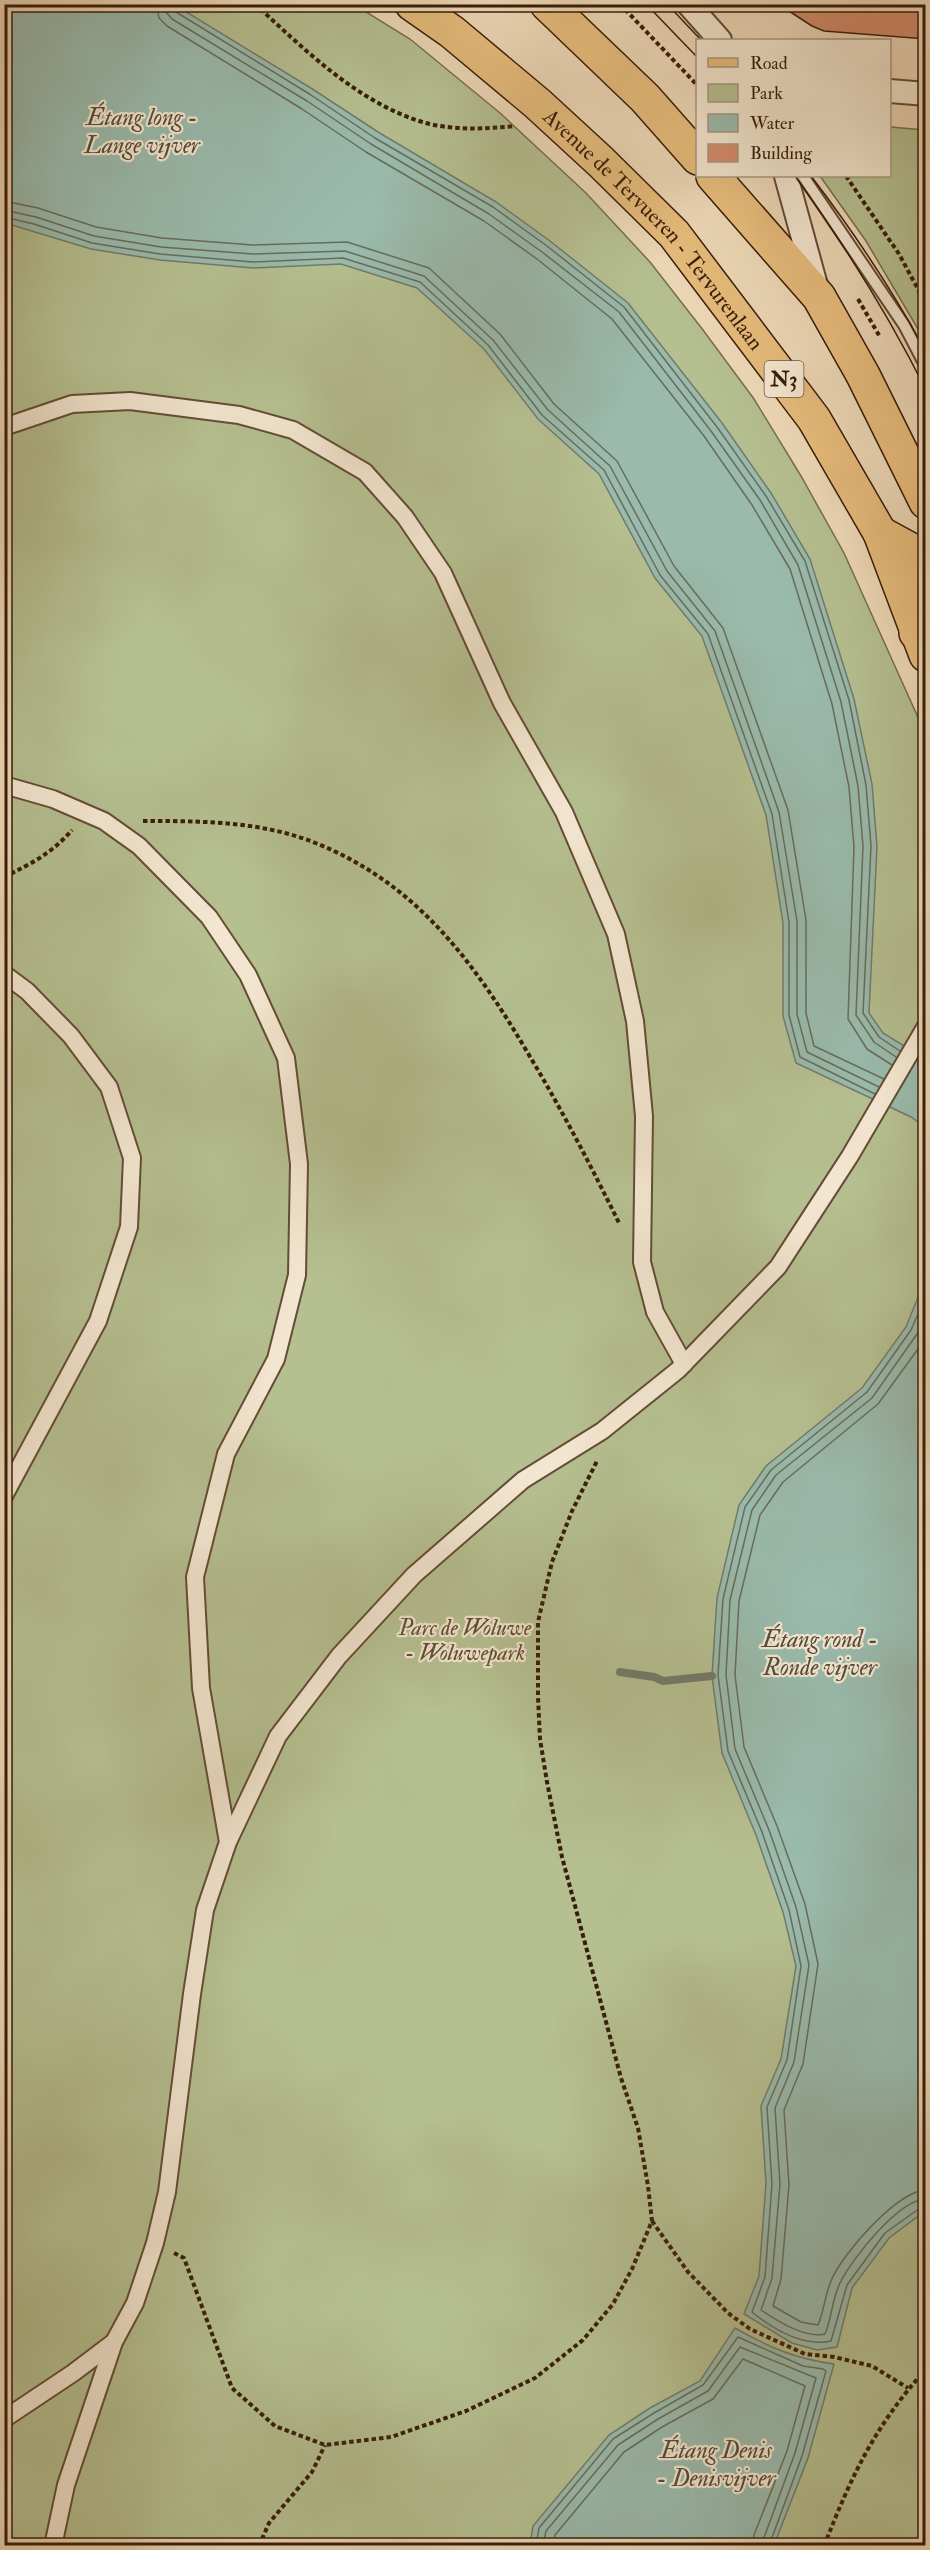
<svg xmlns="http://www.w3.org/2000/svg" width="930" height="2550" viewBox="0 0 930 2550" font-family="'IM FELL Double Pica',serif">
  <style>
    .green { fill: #b5bf90; stroke: #766e4d; stroke-width: 1.5 }
    .water { fill: #99baac; stroke: #727b6b; stroke-width: 1.5 }
    .lines { fill: none; stroke-linecap: round; stroke-linejoin: round }
    .shore { stroke: #686c5b; stroke-width: 1.5 }
    .stream { stroke: #727b6b; stroke-width: 8 }
    .building { fill: #d48c6d; stroke: #371d0a; stroke-width: 1.5 }
    .service-casing { stroke: #644c35; stroke-width: 14 }
    .pedestrian-casing { stroke: #644c35; stroke-width: 20 }
    .minor-casing { stroke: #644c35; stroke-width: 26 }
    .primary-casing { stroke: #371d0a; stroke-width: 36 }
    .trunk-casing { stroke: #371d0a; stroke-width: 36 }
    .path { stroke: #371d0a; stroke-width: 4; stroke-dasharray: 4.5 3; stroke-linecap: butt }
    .service { stroke: #f3e6d0; stroke-width: 10 }
    .pedestrian { stroke: #f3e6d0; stroke-width: 16 }
    .minor { stroke: #f3e6d0; stroke-width: 22 }
    .primary { stroke: #e6bc7c; stroke-width: 33 }
    .trunk { stroke: #e6bc7c; stroke-width: 33 }
    .tram { stroke: #371d0a; stroke-width: 1.5 }
    .labels { text-anchor: middle; stroke-width: 4.5; stroke-linejoin: round; paint-order: stroke }
    .shield { fill: #f3e6d0; stroke: #6f5945; stroke-width: 1.5 }
    .shield-label { font-size: 21px; font-weight: bold; fill: #371d0a }
    .street-label { font-size: 22px; fill: #371d0a; stroke: #f3e6d0 }
    .park-label { font-size: 22px; font-style: italic; fill: #5d4e32; stroke: #f3e6d0 }
    .water-label { font-size: 24px; font-style: italic; fill: #544c3b; stroke: #f3e6d0 }
  </style>
  <rect width="100%" height="100%" fill="#edd8b7"/>
  <filter id="stains"><feTurbulence type="fractalNoise" baseFrequency=".00333" numOctaves="4"/><feColorMatrix values="0 0 0 0 .2 0 0 0 0 .09 0 0 0 0 .02 0 0 0 .5 -.17"/></filter>
  <radialGradient id="worn" r=".72"><stop offset=".6" stop-color="#630" stop-opacity="0"/><stop offset="1" stop-color="#630" stop-opacity=".3"/></radialGradient>
  <!-- green -->
  <g class="green">
    <polygon points="5,5 355,5 410,39 500,113 586,193 650,262 703,330 754,399 801,476 844,553 925,733 925,2545 5,2545"/>
    <polygon points="890,127 925,130 925,341 866,241 820,176 890,176"/>
  </g>
  <!-- water -->
  <g class="water">
    <polygon points="5,5 175,5 314,90 378,132 496,202 550,241 628,303 722,423 771,493 810,559 854,699 872,784 877,846 869,1013 883,1033 925,1059 925,1127 911,1117 796,1063 783,1016 783,923 766,815 702,636 655,578 599,474 538,419 484,349 417,288 341,264 253,268 160,260 91,249 5,223"/>
    <polygon points="925,1280 925,2211 889,2238 852,2288 837,2347 817,2350 792,2343 744,2314 759,2276 766,2183 761,2106 781,2059 796,1966 783,1912 756,1835 722,1753 712,1676 717,1598 739,1505 766,1466 862,1388 906,1327"/>
    <path d="M735,2328C768,2347 796,2359 834,2364L808,2458L774,2545H530L533,2526L609,2435L650,2408L700,2381Z"/>
  </g>
  <g class="lines">
    <!-- shore -->
    <g class="shore">
      <polyline points="156,4 159,18 167,26 302,109 366,152 484,221 537,259 612,319 704,436 752,505 790,569 832,704 849,787 854,847 848,1019 867,1049 892,1065"/>
      <polyline points="165,4 166,12 172,19 307,101 371,144 489,214 542,252 619,312 711,431 760,500 798,565 841,702 858,786 863,846 856,1015 874,1042 896,1057"/>
      <polyline points="173,4 176,12 311,95 375,138 493,207 547,246 624,307 717,427 766,496 805,561 849,700 866,785 871,846 863,1013 879,1037 900,1051"/>
      <polyline points="4,201 38,208 96,227 162,238 253,245 347,242 429,268 500,334 554,404 617,461 674,566 723,628 788,810 806,920 806,1013 814,1046 884,1079"/>
      <polyline points="4,210 36,217 94,236 161,247 253,254 345,251 424,276 493,340 548,410 610,466 667,571 715,631 779,812 797,921 797,1014 807,1052 879,1087"/>
      <polyline points="4,217 34,224 92,243 160,254 253,262 343,258 420,282 488,345 542,415 604,470 660,575 708,634 772,814 789,922 789,1015 800,1057 875,1094"/>
      <path d="M926,1296L911,1330L867,1392L771,1470L745,1507L723,1599L718,1675L728,1751L762,1832L789,1910L801,1966L787,2060L767,2107L772,2184L765,2277L752,2312C773,2329 803,2347 831,2341L847,2285L885,2233L920,2208L926,2206"/>
      <path d="M926,1315L917,1334L872,1398L776,1475L752,1510L730,1600L726,1675L735,1749L769,1830L796,1907L809,1965L794,2062L775,2108L780,2184L772,2278L761,2310C777,2321 805,2339 825,2334C832,2318 832,2297 841,2281C853,2258 898,2200 926,2199"/>
      <path d="M926,1338L878,1404L783,1482L760,1515L739,1601L735,1675L744,1747L777,1826L805,1904L818,1964L803,2064L784,2110L789,2185L781,2279L773,2306L801,2322L818,2325C824,2311 825,2295 831,2281C841,2255 897,2191 926,2190"/>
      <polyline points="536,2546 539,2528 613,2439 654,2413 703,2385 738,2337 803,2366 823,2369 826,2371 802,2456 769,2546"/>
      <polyline points="543,2546 546,2531 618,2445 658,2419 708,2391 740,2347 816,2378 795,2453 761,2546"/>
      <polyline points="552,2546 555,2535 624,2452 662,2427 713,2399 743,2359 805,2386 787,2451 754,2535 752,2546"/>
    </g>
    <!-- stream -->
    <polyline class="stream" points="620,1672 654,1677 663,1681 712,1676"/>
  </g>
  <!-- building -->
  <polygon class="building" points="778,4 926,4 926,39 824,31 812,26"/>
  <g class="lines">
    <!-- service casing -->
    <g class="service-casing">
      <polyline id="service" points="803,176 904,325 926,367"/>
    </g>
    <!-- pedestrian casing -->
    <g class="pedestrian-casing">
      <g id="pedestrian">
        <polyline points="4,427 72,404 130,401 239,415 293,430 365,472 405,517 443,573 502,703 564,812 616,934 635,1021 644,1116 642,1262 655,1312 684,1364"/>
        <polyline points="4,785 53,799 104,821 139,846 209,917 248,975 286,1058 299,1164 297,1275 276,1359 226,1454 195,1577 201,1688 228,1842"/>
        <polyline points="4,974 27,991 71,1036 109,1087 132,1158 129,1227 98,1321 4,1496"/>
        <polyline points="4,2419 73,2373 114,2342"/>
        <polyline points="53,2546 66,2485 114,2342 135,2303 155,2243 167,2192 192,1994 205,1910 228,1842 278,1736 339,1656 414,1575 523,1480 602,1431 678,1370 778,1267 850,1156 926,1026"/>
      </g>
    </g>
    <!-- minor casing -->
    <g class="minor-casing">
      <g id="minor">
        <polyline points="688,4 720,40"/>
        <polyline points="890,91 926,94"/>
        <polyline points="786,176 817,289"/>
      </g>
    </g>
    <!-- primary casing -->
    <g class="primary-casing">
      <g id="primary">
        <path id="s1" d="M412,4L452,32L538,104L601,162L674,234L814,419L880,533L926,655"/>
        <polyline points="547,4 645,98 698,158"/>
        <polyline points="713,176 819,297 863,375 926,502"/>
      </g>
    </g>
    <!-- trunk casing -->
    <g class="trunk-casing">
      <g id="trunk">
        <polyline points="913,475 926,478"/>
        <polyline points="880,533 926,558"/>
        <polyline points="916,633 918,596 926,571"/>
      </g>
    </g>
    <!-- path -->
    <g class="path">
      <path d="M255,4C304,49 355,100 419,121C450,131 483,129 515,126"/>
      <polyline points="620,4 698,86"/>
      <polyline points="846,176 899,254 926,304"/>
      <polyline points="858,299 880,337"/>
      <path d="M143,821C200,821 259,821 313,842C416,882 475,963 529,1055C562,1110 591,1166 619,1223"/>
      <path d="M4,877C31,864 52,853 72,830"/>
      <polyline points="652,2221 688,2272 728,2313 750,2329 805,2354 834,2357 872,2366 908,2388"/>
      <polyline points="174,2253 184,2258 232,2388 275,2426 325,2445 391,2437 466,2411 535,2378 583,2340 613,2304 632,2269 652,2221 648,2186 638,2128 621,2078 562,1857 547,1782 540,1739 538,1697 538,1622 552,1562 572,1511 597,1461"/>
      <polyline points="259,2546 269,2523 312,2472 325,2445"/>
      <path d="M824,2546C852,2475 874,2427 926,2369"/>
    </g>
    <!-- service -->
    <use href="#service" class="service"/>
    <!-- pedestrian -->
    <use href="#pedestrian" class="pedestrian"/>
    <!-- minor -->
    <use href="#minor" class="minor"/>
    <!-- primary -->
    <use href="#primary" class="primary"/>
    <!-- trunk -->
    <use href="#trunk" class="trunk"/>
    <!-- tram -->
    <g class="tram">
      <polyline points="646,4 698,58"/>
      <polyline points="667,4 701,40"/>
      <path d="M795,176C844,244 888,314 926,390"/>
      <path d="M811,176C853,231 893,291 926,352"/>
    </g>
  </g>
  <g class="labels">
    <!-- shield labels -->
    <rect class="shield" x="764.5" y="361" width="39" height="36" rx="4.5"/>
    <g class="shield-label">
      <text x="784" y="386">N3</text>
    </g>
    <!-- street labels -->
    <g class="street-label">
      <text dy="8" stroke="none"><textPath href="#s1" startOffset="332">Avenue de Tervueren - Tervurenlaan</textPath></text>
    </g>
    <!-- park labels -->
    <g class="park-label">
      <text x="465" y="1635">Parc de Woluwe<tspan x="465" dy="25">- Woluwepark</tspan></text>
    </g>
    <!-- water labels -->
    <g class="water-label">
      <text x="142" y="125">Étang long -<tspan x="142" dy="28">Lange vijver</tspan></text>
      <text x="820" y="1647">Étang rond -<tspan x="820" dy="28">Ronde vijver</tspan></text>
      <text x="716" y="2458">Étang Denis<tspan x="716" dy="28">- Denisvijver</tspan></text>
    </g>
  </g>
  <!-- margin -->
  <rect width="930" height="2550" fill="none" stroke="#edd8b7" stroke-width="24"/>
  <rect x="6" y="6" width="918" height="2538" fill="none" stroke="#371d0a" stroke-width="3"/>
  <rect x="12" y="12" width="906" height="2526" fill="none" stroke="#371d0a" stroke-width="1.5"/>
  <!-- legend -->
  <rect x="696" y="39" width="195" height="138" fill="#f3e6d0" stroke="#a89681" stroke-width="1.5"/>
  <rect x="708" y="58" width="30" height="9" fill="#e6bc7c" stroke="#a89681" stroke-width="1.5"/>
  <text x="750" y="69" font-size="18" fill="#371d0a">Road</text>
  <rect x="708" y="84" width="30" height="18" fill="#b5bf90" stroke="#a89681" stroke-width="1.5"/>
  <text x="750" y="99" font-size="18" fill="#371d0a">Park</text>
  <rect x="708" y="114" width="30" height="18" fill="#99baac" stroke="#a89681" stroke-width="1.5"/>
  <text x="750" y="129" font-size="18" fill="#371d0a">Water</text>
  <rect x="708" y="144" width="30" height="18" fill="#d48c6d" stroke="#a89681" stroke-width="1.5"/>
  <text x="750" y="159" font-size="18" fill="#371d0a">Building</text>
  <rect width="100%" height="100%" filter="url(#stains)"/>
  <rect width="100%" height="100%" fill="url(#worn)"/>
</svg>
